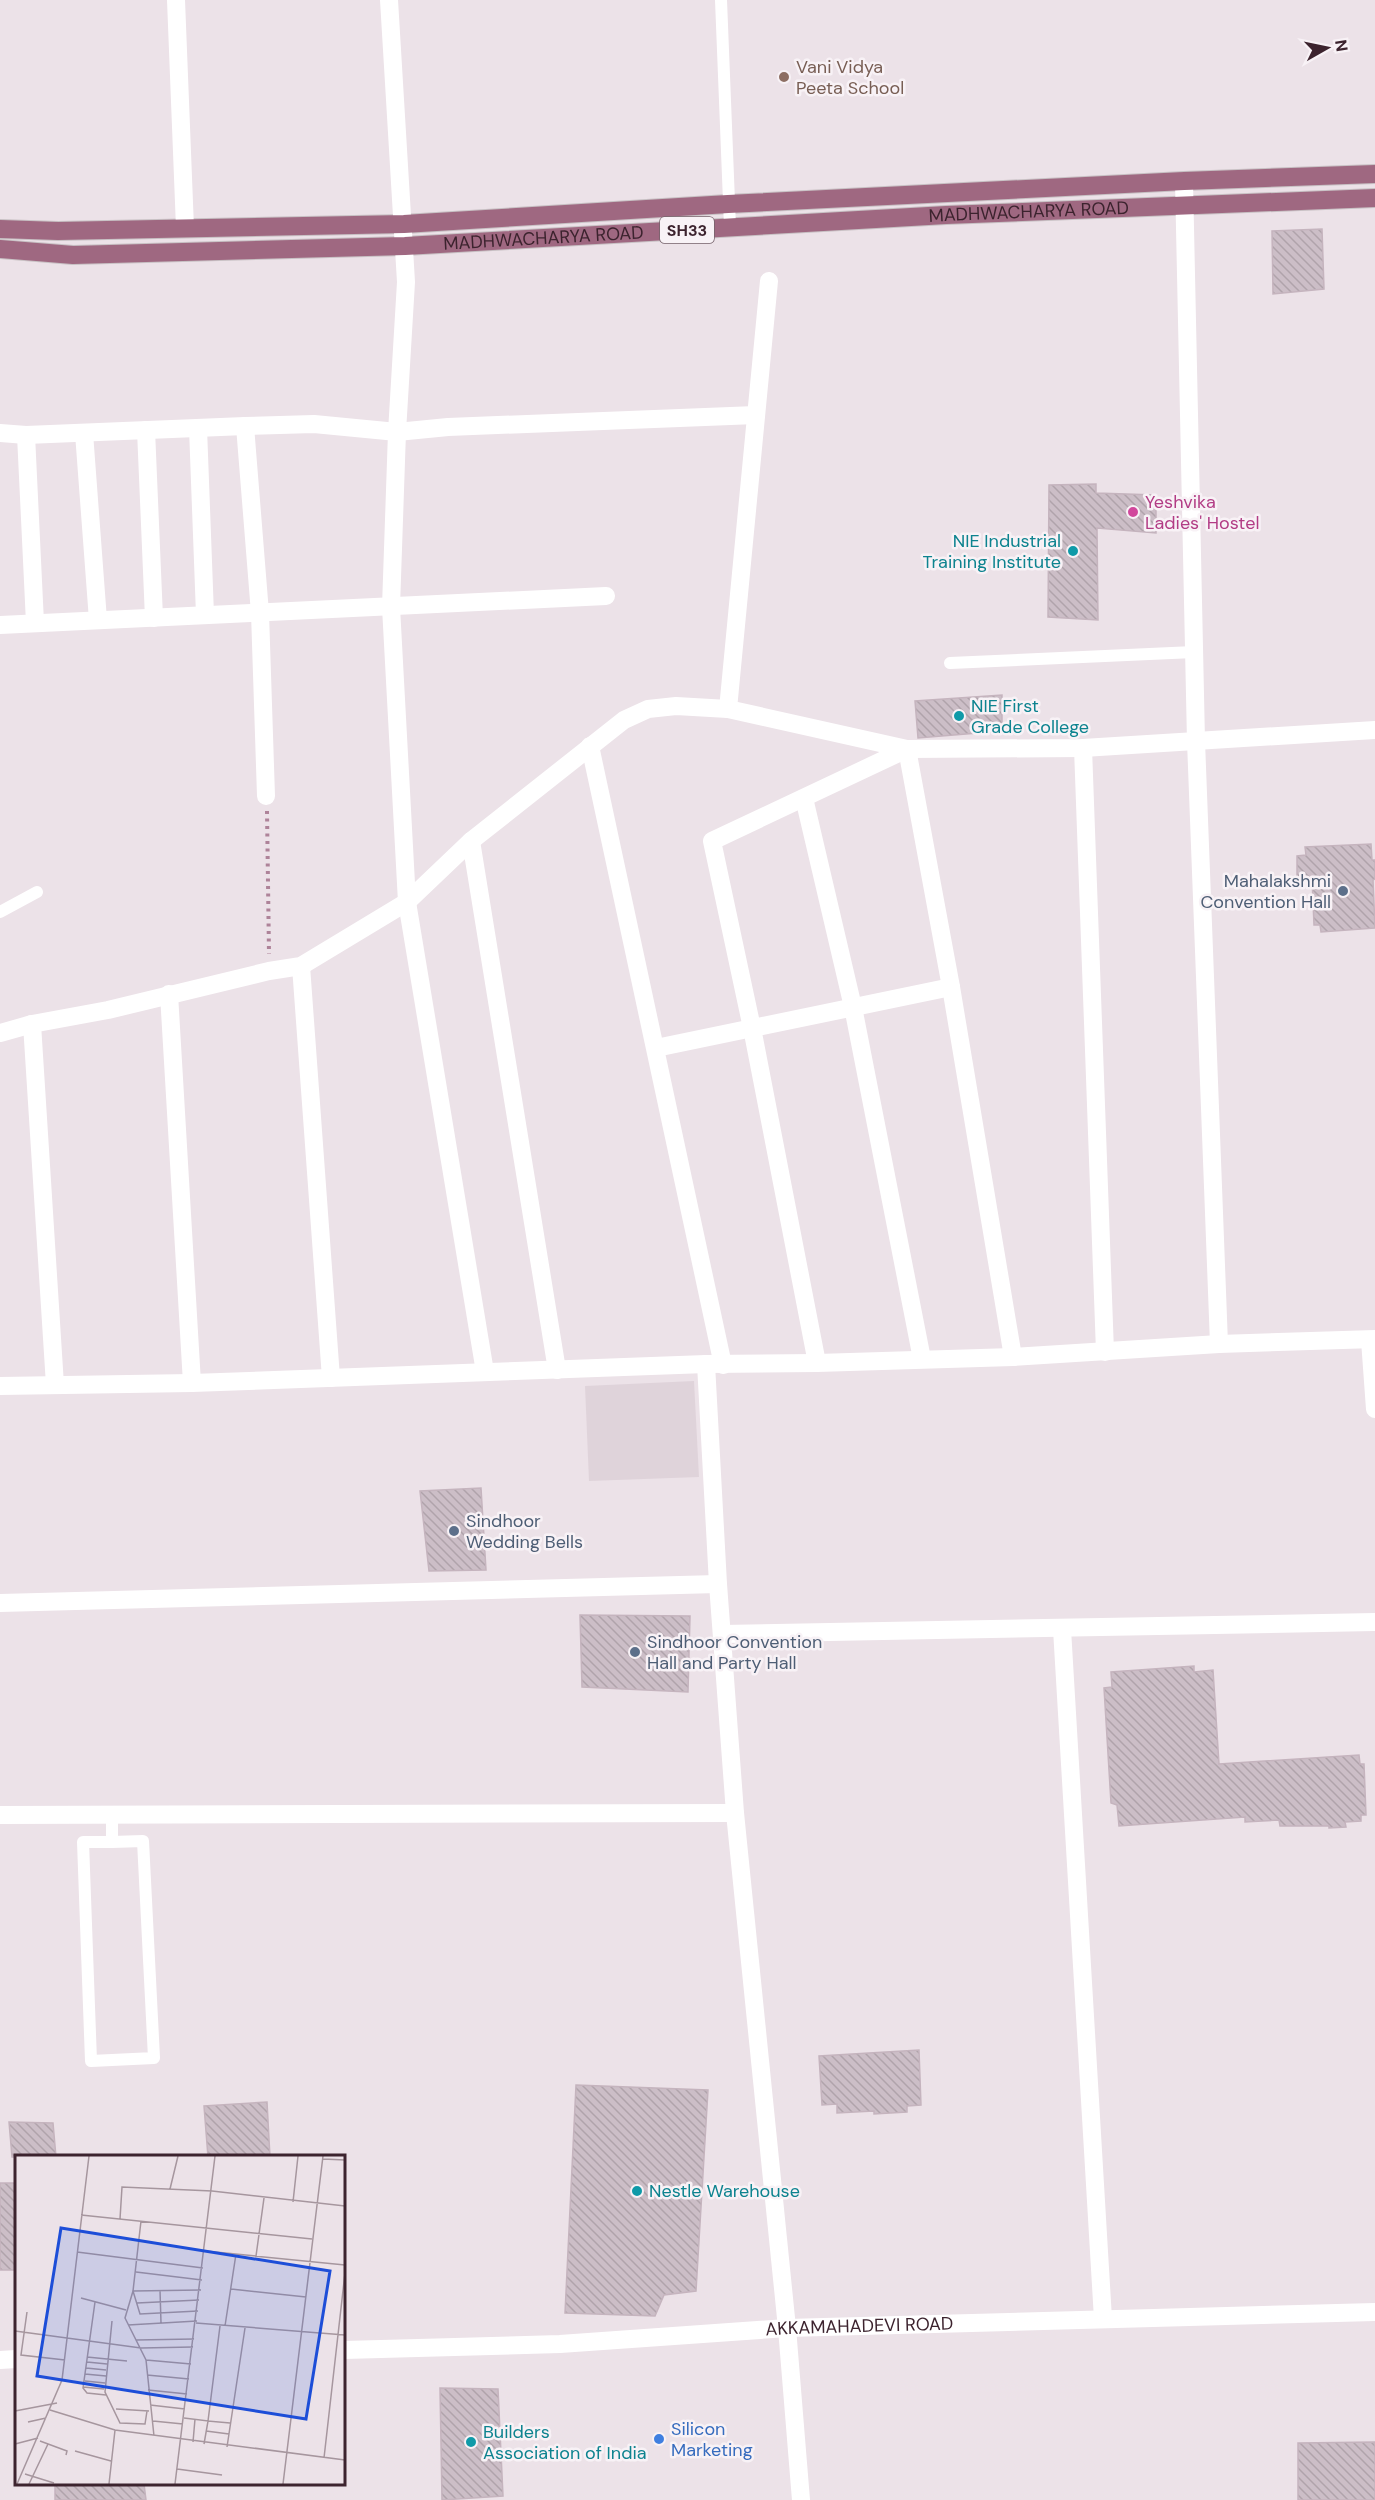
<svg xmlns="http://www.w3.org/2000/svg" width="1375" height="2500" viewBox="0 0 1375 2500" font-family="'DM Sans',sans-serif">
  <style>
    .built { fill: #dfd3da }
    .building { fill: url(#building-back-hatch); stroke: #c5b4be; stroke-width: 1.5 }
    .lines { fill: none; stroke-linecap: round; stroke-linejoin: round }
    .primary-casing { stroke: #c8c1c4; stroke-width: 20 }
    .path { stroke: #ae8399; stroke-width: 4; stroke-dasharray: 3 4.5; stroke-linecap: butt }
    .lane { stroke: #fff; stroke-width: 12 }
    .street { stroke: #fff; stroke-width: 18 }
    .primary { stroke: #9f6881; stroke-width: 18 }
    .education-dot { fill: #8d6e63; stroke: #f8f2f6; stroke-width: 2 }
    .hotel-dot { fill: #d1479c; stroke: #f8f2f6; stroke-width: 2 }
    .culture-dot { fill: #0f9aa8; stroke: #f8f2f6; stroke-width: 2 }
    .service-dot { fill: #5c6f8a; stroke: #f8f2f6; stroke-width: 2 }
    .shop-dot { fill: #3f7fe0; stroke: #f8f2f6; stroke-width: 2 }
    .labels { text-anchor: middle; stroke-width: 5; stroke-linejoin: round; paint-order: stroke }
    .shield { fill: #f8f2f6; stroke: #74616a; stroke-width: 1.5 }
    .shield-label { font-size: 16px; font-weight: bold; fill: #3c232e }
    .education-label { font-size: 18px; fill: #785e54; stroke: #f8f2f6; text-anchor: start }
    .street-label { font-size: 18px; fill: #3c232e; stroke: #f8f2f6 }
    .hotel-label { font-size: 18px; fill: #b23c85; stroke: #f8f2f6; text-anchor: start }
    .culture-label { font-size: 18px; fill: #0d838f; stroke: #f8f2f6; text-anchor: start }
    .service-label { font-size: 18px; fill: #4e5e75; stroke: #f8f2f6; text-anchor: start }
    .shop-label { font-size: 18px; fill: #366cbe; stroke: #f8f2f6; text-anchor: start }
    .inset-road { fill: none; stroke: #a6969e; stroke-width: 1.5 }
    .view { fill: #1d4ed8; fill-opacity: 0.15; stroke: #1d4ed8; stroke-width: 3 }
    .inset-edge { fill: none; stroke: #3c232e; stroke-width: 3 }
  </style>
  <defs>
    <pattern id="building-back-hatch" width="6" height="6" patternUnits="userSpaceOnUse" patternTransform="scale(1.5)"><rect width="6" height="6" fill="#ccbec7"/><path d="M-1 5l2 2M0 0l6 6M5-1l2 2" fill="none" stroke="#b0a3ab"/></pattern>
  </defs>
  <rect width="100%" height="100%" fill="#ece2e8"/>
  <!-- built -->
  <polygon class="built" points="694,1381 699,1477 589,1481 585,1386"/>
  <!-- building -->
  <g class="building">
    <polygon points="1322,229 1324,289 1273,294 1272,231"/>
    <polygon points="1096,484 1096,493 1156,495 1156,533 1097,528 1098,620 1048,617 1049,485"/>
    <polygon points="1002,695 1002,731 918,738 915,701"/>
    <polygon points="1371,844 1372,860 1375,860 1375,879 1373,880 1375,928 1321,932 1320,925 1314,925 1312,878 1297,877 1297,856 1306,855 1305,847"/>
    <polygon points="481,1488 486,1570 429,1571 420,1491"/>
    <polygon points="580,1615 690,1616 688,1692 582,1687"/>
    <polygon points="1194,1666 1194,1672 1213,1670 1219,1764 1359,1755 1360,1764 1364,1764 1366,1815 1361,1815 1361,1821 1345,1822 1346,1827 1329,1828 1329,1826 1280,1826 1279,1820 1245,1822 1245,1817 1119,1826 1117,1805 1111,1803 1104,1688 1112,1687 1111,1672"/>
    <polygon points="919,2050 921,2105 907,2106 907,2112 874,2114 874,2111 837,2113 837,2104 822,2105 819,2056"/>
    <polygon points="576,2085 708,2090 696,2291 664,2295 655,2316 565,2313"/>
    <polygon points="267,2102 270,2157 208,2157 204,2106"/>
    <polygon points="9,2122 53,2123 56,2157 12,2157"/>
    <rect x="0" y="2183" width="16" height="87"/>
    <polygon points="440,2388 498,2389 503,2496 442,2500"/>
    <polygon points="1375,2442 1375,2500 1298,2500 1298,2443"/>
    <polygon points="55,2484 144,2484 146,2500 55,2500"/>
  </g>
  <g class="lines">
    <!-- primary casing -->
    <g class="primary-casing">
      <g id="primary">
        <polyline points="0,229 58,231 404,224 728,204 1184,181 1375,174"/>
        <path id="s2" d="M0,249L73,255L405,246L946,215L1375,198"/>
      </g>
    </g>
    <!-- path -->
    <polyline class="path" points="267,811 269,954"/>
    <!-- lane -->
    <g class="lane">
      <polyline points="721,0 730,227"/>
      <polyline points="950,663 1194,652"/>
      <polyline points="0,912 37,892"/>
      <polyline points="112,1842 83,1842 91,2061 154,2058 143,1841 112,1842 112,1815"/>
    </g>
    <!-- street -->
    <g class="street">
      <polyline points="176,0 185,228"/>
      <polyline points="389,0 406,282 397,432 391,607 407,902 485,1372"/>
      <polyline points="1184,181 1196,741 1219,1344"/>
      <polyline points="245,426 260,613 266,796"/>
      <polyline points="198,428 205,615"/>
      <polyline points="146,430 154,618"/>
      <polyline points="0,433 26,435 245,426 314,424 397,432 448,427 756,415"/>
      <polyline points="84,433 98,620"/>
      <polyline points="26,435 35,623"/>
      <polyline points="0,625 606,596"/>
      <polyline points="728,709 769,281"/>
      <polyline points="590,746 723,1365"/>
      <polyline points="1083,748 1105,1352"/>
      <polyline points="907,749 951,987 1013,1357"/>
      <polyline points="804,798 853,1007 922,1359"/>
      <polyline points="471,841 557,1370"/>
      <polyline points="301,966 331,1378"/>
      <polyline points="169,994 192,1383"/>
      <polyline points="32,1024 55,1385"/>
      <polyline points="0,1033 32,1024 108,1010 269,971 301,966 407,902 471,841 624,720 648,709 676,706 728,709 907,749 1083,748 1375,730"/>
      <polyline points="656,1048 951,987"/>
      <polyline points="1370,1340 1375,1409"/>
      <polyline points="817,1363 752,1028 712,841 907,749"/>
      <polyline points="706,1364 718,1584 735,1813 787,2328 801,2500"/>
      <polyline points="0,1386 192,1383 706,1364 817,1363 1013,1357 1219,1344 1375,1339"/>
      <polyline points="0,1603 718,1584"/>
      <polyline points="1062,1629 1103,2319"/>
      <polyline points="722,1634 1375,1622"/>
      <polyline points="0,1815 735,1813"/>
      <path id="s1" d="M344,2350L560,2344L787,2328L1375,2312"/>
      <polyline points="0,2360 16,2359"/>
    </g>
    <!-- primary -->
    <use href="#primary" class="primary"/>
  </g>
  <!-- markers -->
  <circle class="education-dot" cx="784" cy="77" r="6"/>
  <circle class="hotel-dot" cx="1133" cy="512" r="6"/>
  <g class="culture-dot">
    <circle cx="1073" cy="551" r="6"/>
    <circle cx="959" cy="716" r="6"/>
    <circle cx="637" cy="2191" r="6"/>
    <circle cx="471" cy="2442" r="6"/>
  </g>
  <g class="service-dot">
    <circle cx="1343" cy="891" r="6"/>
    <circle cx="454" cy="1531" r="6"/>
    <circle cx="635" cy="1652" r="6"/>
  </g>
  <circle class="shop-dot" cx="659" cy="2439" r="6"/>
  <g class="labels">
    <!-- shield labels -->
    <rect class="shield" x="660" y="217" width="54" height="26" rx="4.5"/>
    <g class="shield-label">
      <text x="687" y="236">SH33</text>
    </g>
    <!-- education labels -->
    <g class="education-label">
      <text x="796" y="73">Vani Vidya<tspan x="796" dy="21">Peeta School</tspan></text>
    </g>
    <!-- street labels -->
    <g class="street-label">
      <text dy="6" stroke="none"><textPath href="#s2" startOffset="1030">MADHWACHARYA ROAD</textPath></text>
      <text dy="6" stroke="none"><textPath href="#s2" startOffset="544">MADHWACHARYA ROAD</textPath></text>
      <text dy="6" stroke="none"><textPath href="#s1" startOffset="516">AKKAMAHADEVI ROAD</textPath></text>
    </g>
    <!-- hotel labels -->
    <g class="hotel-label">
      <text x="1145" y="508">Yeshvika<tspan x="1145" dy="21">Ladies' Hostel</tspan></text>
    </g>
    <!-- culture labels -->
    <g class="culture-label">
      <text x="1061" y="547" text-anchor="end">NIE Industrial<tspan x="1061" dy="21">Training Institute</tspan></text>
      <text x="971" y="712">NIE First<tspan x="971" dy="21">Grade College</tspan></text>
      <text x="649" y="2197">Nestle Warehouse</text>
      <text x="483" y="2438">Builders<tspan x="483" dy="21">Association of India</tspan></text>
    </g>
    <!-- service labels -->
    <g class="service-label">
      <text x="1331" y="887" text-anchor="end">Mahalakshmi<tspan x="1331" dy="21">Convention Hall</tspan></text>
      <text x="466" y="1527">Sindhoor<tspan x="466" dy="21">Wedding Bells</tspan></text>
      <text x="647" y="1648">Sindhoor Convention<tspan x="647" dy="21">Hall and Party Hall</tspan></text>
    </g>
    <!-- shop labels -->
    <g class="shop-label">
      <text x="671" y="2435">Silicon<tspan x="671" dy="21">Marketing</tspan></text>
    </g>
  </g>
  <!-- overview -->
  <g transform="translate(15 2155)">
    <rect width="330" height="330" fill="#ece2e8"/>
    <path class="inset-road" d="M308,4L330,5M155,34L163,1M278,47L283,1M66,60L297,84M105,64L107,32L197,36L330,51M126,66L118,136L110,163L131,205L139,281M190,96L330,110M62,97L188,113M241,101L249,43M121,117L187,125M216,134L291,142M145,135L146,168M118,136L125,159L183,156M118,136L186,135M66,143L111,155M80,147L68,233L72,238L91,240M122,148L184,145M12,157L6,200L50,205M97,166L90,237L105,268L130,269L132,256M181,168L330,180M113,170L182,166M210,171L221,99M0,176L126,193L178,192M121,185L179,184M72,202L112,206M131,205L176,209M72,207L92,209M71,213L91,215M70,219L91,221M132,220L174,224M70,226L90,228M68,232L89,234M133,235L172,239M135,250L170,254M101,254L134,256M35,255L100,275L330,305M0,256L42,248M169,263L193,266L205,171M138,266L168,269M13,267L31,263M191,276L214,279M25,286L52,296L51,300M178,287L180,264M0,289L23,283M189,289L193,266L215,268M212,292L230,173M60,296L96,306M309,303L330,118M162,314L207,320M10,319L39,328M2,329L47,225L74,1M14,329L33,289M94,329L100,275M160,329L200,1M268,329L308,1"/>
    <path class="view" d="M46,73L315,116L291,264L22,221Z"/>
    <rect width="330" height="330" class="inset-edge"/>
  </g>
  <!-- north arrow -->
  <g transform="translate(1327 48) rotate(81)" stroke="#f8f2f6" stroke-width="4.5" paint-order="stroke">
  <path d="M0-4.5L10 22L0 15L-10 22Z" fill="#3c232e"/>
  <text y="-9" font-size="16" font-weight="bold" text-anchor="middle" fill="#3c232e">N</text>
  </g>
</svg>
